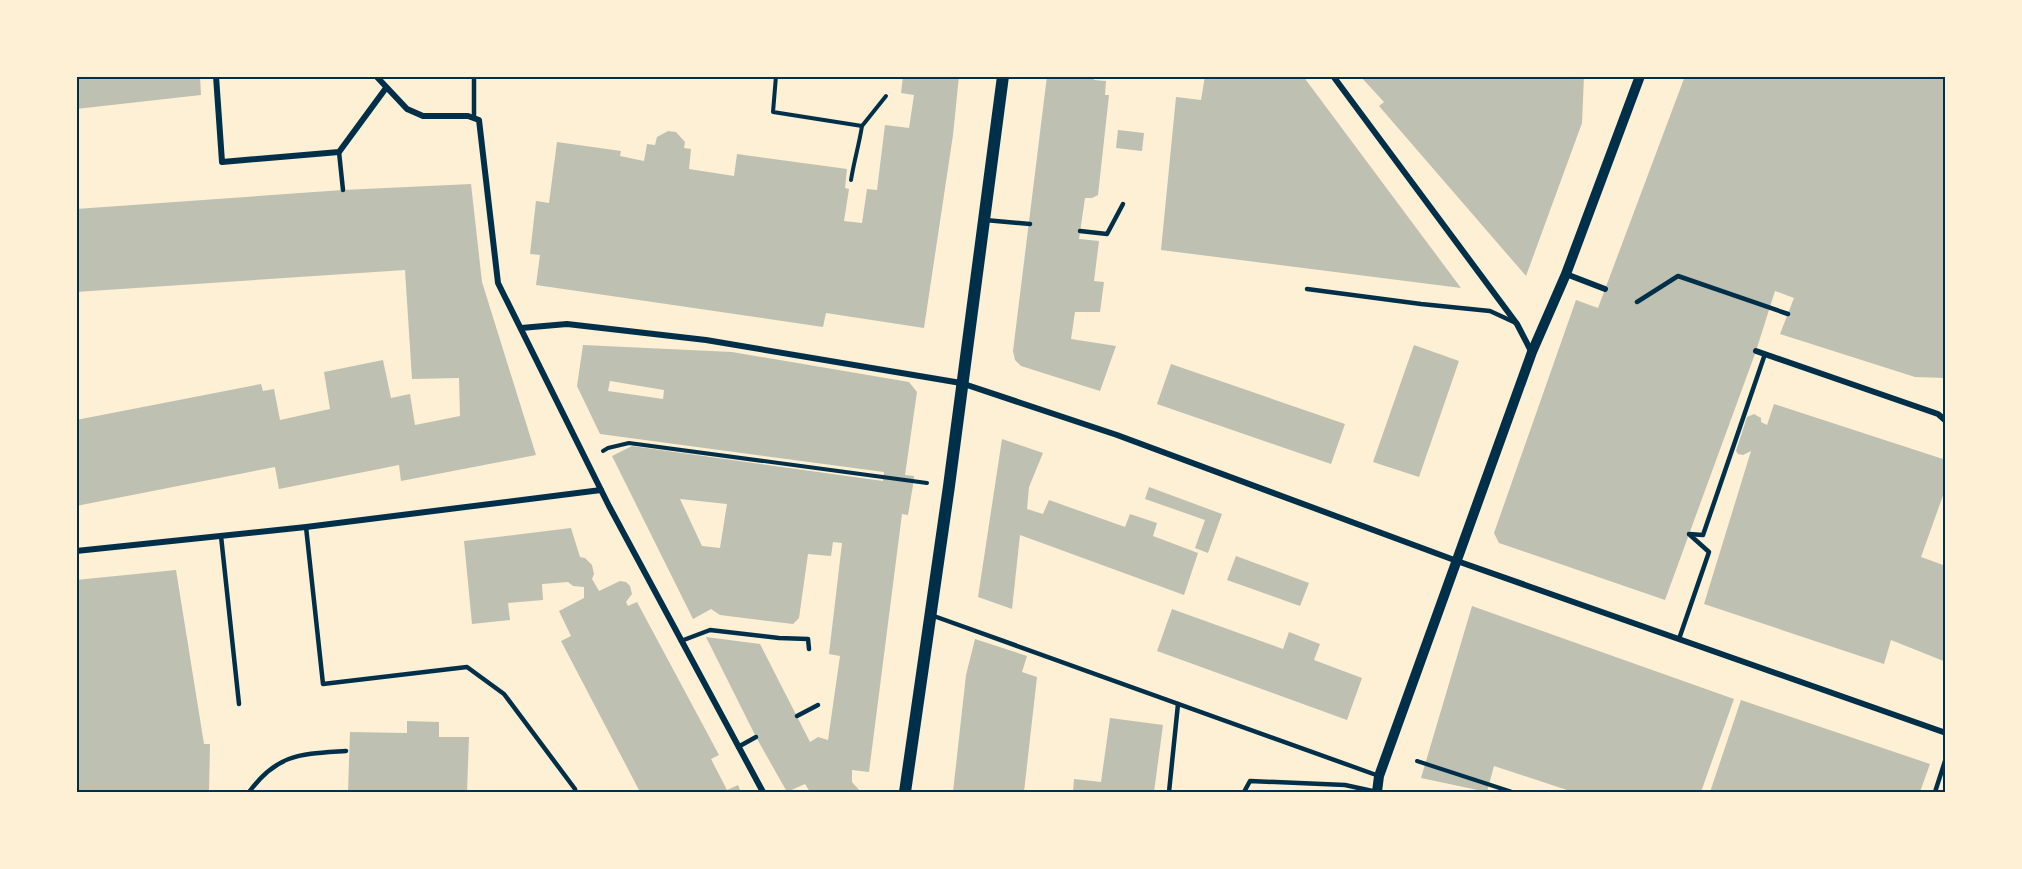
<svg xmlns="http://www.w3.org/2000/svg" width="2022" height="869" viewBox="0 0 2022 869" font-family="Cabin,sans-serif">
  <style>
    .building { fill: #bec0b2; fill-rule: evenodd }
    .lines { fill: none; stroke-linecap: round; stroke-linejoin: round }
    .path { stroke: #003049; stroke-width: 4 }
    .service { stroke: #003049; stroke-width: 4.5 }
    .minor { stroke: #003049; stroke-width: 6 }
    .tertiary { stroke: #003049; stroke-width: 10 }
    .secondary { stroke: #003049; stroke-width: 12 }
    .neatline { fill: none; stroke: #003049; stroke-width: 2 }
  </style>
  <rect width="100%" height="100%" fill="#fdf0d5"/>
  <!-- building -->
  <g class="building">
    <polygon points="76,76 200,76 201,95 76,109"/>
    <polygon points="903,76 959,76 953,135 924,328 826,313 823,327 536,285 540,255 530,254 536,201 549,203 557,142 621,151 620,156 644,161 647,144 655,145 657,137 668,131 676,132 685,142 684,148 691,149 689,169 734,176 737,154 847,169 845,188 849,189 844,221 862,223 867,189 877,190 885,125 909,128 914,95 901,93"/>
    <polygon points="1047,76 1094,76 1094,80 1106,81 1105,95 1109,95 1098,195 1092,198 1085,198 1079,239 1099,241 1094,281 1104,282 1100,312 1075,312 1071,339 1116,346 1100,391 1021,366 1015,360 1013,351"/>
    <polygon points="1205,76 1303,76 1461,288 1161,250 1176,97 1201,100"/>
    <polygon points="1360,76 1584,76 1582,123 1526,276 1379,106 1384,102"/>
    <polygon points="1685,76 1946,76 1946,378 1915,377 1780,334 1794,298 1775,291 1756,351 1665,600 1499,543 1494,533 1576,300 1598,308"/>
    <polygon points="1118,130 1144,133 1142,151 1116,148"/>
    <polygon points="471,184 482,282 536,455 401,481 399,465 279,489 275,467 76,506 76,420 261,384 263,391 274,389 280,420 330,409 324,372 383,360 391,398 410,394 415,425 460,416 459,378 412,379 405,270 76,292 76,209 343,190"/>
    <path d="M583,345L732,352L909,382L917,392L905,475L914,476L913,485L908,515L902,514L869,772L852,770V782L861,792H810L805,784L787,792L756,737L706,637L760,644L810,742L818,737L828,740L840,656L829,654L842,543L833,542L831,556L808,554L799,618L793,624L720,615L711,609L693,619L612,456L632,446L883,481L884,472L600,434L577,386ZM610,381L664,390L663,399L608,391ZM680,499L727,504L720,548L702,546Z"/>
    <polygon points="1414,345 1459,361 1419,477 1373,462"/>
    <polygon points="1171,364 1345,424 1331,464 1157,404"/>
    <polygon points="1774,404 1946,460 1946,487 1921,557 1946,566 1946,662 1891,640 1884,664 1704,604 1751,451 1743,455 1738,454 1736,451 1747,417 1754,414 1761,418 1761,422 1767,425"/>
    <polygon points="1002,439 1043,453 1029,487 1027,509 1043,514 1049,500 1125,527 1130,514 1157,523 1153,536 1198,553 1184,595 1020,535 1012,609 978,597"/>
    <polygon points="1149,487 1222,514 1208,553 1195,548 1205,520 1145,499"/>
    <polygon points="571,528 580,557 585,558 592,565 594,574 592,579 599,591 620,581 626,582 630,586 632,594 626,602 628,606 637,602 719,755 711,759 727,790 738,785 741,792 640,792 561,641 571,636 559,611 584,598 584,587 573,586 568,582 542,584 543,600 508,603 510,620 472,624 464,541"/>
    <polygon points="1236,556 1309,583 1300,606 1227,580"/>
    <polygon points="176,570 204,744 210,744 209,792 76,792 76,580"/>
    <polygon points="1472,606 1734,699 1701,792 1573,792 1494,766 1487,792 1421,778"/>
    <polygon points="1172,609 1283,649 1289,632 1320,644 1314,660 1362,678 1347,720 1157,651"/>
    <polygon points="975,639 1027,656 1022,672 1037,677 1024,792 953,792 966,675"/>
    <polygon points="1741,700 1930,764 1920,792 1710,792"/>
    <polygon points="1110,718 1163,725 1154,792 1073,792 1074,779 1101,782"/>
    <polygon points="407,721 439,722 439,737 469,737 467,792 348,792 350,732 407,733"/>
  </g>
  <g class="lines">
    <!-- path -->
    <g class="path">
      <polyline points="776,76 773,112 862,126 886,96"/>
      <path d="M851,180C854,161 859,145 862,126"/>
      <polyline points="603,451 608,448 629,443 927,483"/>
      <polyline points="1417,761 1512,792"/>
    </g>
    <!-- service -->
    <g class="service">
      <polyline points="474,117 474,76"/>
      <polyline points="339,152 343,190"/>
      <polyline points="985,220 1030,224"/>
      <polyline points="1080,231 1107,234 1123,204"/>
      <polyline points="1307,289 1421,304 1490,311 1516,323"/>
      <polyline points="1637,302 1678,276 1788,314"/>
      <polyline points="306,527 323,684 467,667 504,694 575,789"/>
      <polyline points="1689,534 1703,535 1765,354"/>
      <polyline points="221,536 239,704"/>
      <polyline points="931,615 1379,776"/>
      <polyline points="1679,639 1709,552 1690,535"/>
      <polyline points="681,641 710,630 779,638 808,639 809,649"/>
      <polyline points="797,716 818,705"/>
      <polyline points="738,747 756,737"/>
      <path d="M249,792C278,753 301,754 346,751"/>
      <polyline points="1169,792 1178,704"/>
      <polyline points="1244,792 1250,781 1345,785 1377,792"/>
      <polyline points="1935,792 1946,758"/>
    </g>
    <!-- minor -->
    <g class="minor">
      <polyline points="216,76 222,162 339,152 386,88"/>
      <polyline points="376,76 407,109 423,116 468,116 479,120 498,283 609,506 763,792"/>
      <polyline points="1333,76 1517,324 1531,351"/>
      <polyline points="1566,274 1605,289"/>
      <polyline points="521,328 567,324 706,340 961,383 1117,435 1457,561 1946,733"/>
      <polyline points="1756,351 1938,414 1946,421"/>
      <polyline points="76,551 306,527 601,490"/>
    </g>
    <!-- tertiary -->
    <polyline class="tertiary" points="1377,792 1379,776 1532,352 1566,274 1640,76"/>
    <!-- secondary -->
    <polyline class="secondary" points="905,792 949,486 1003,76"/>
  </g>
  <!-- border -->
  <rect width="2022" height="869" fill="none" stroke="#fdf0d5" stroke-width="156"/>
  <rect x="78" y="78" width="1866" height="713" class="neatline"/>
</svg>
